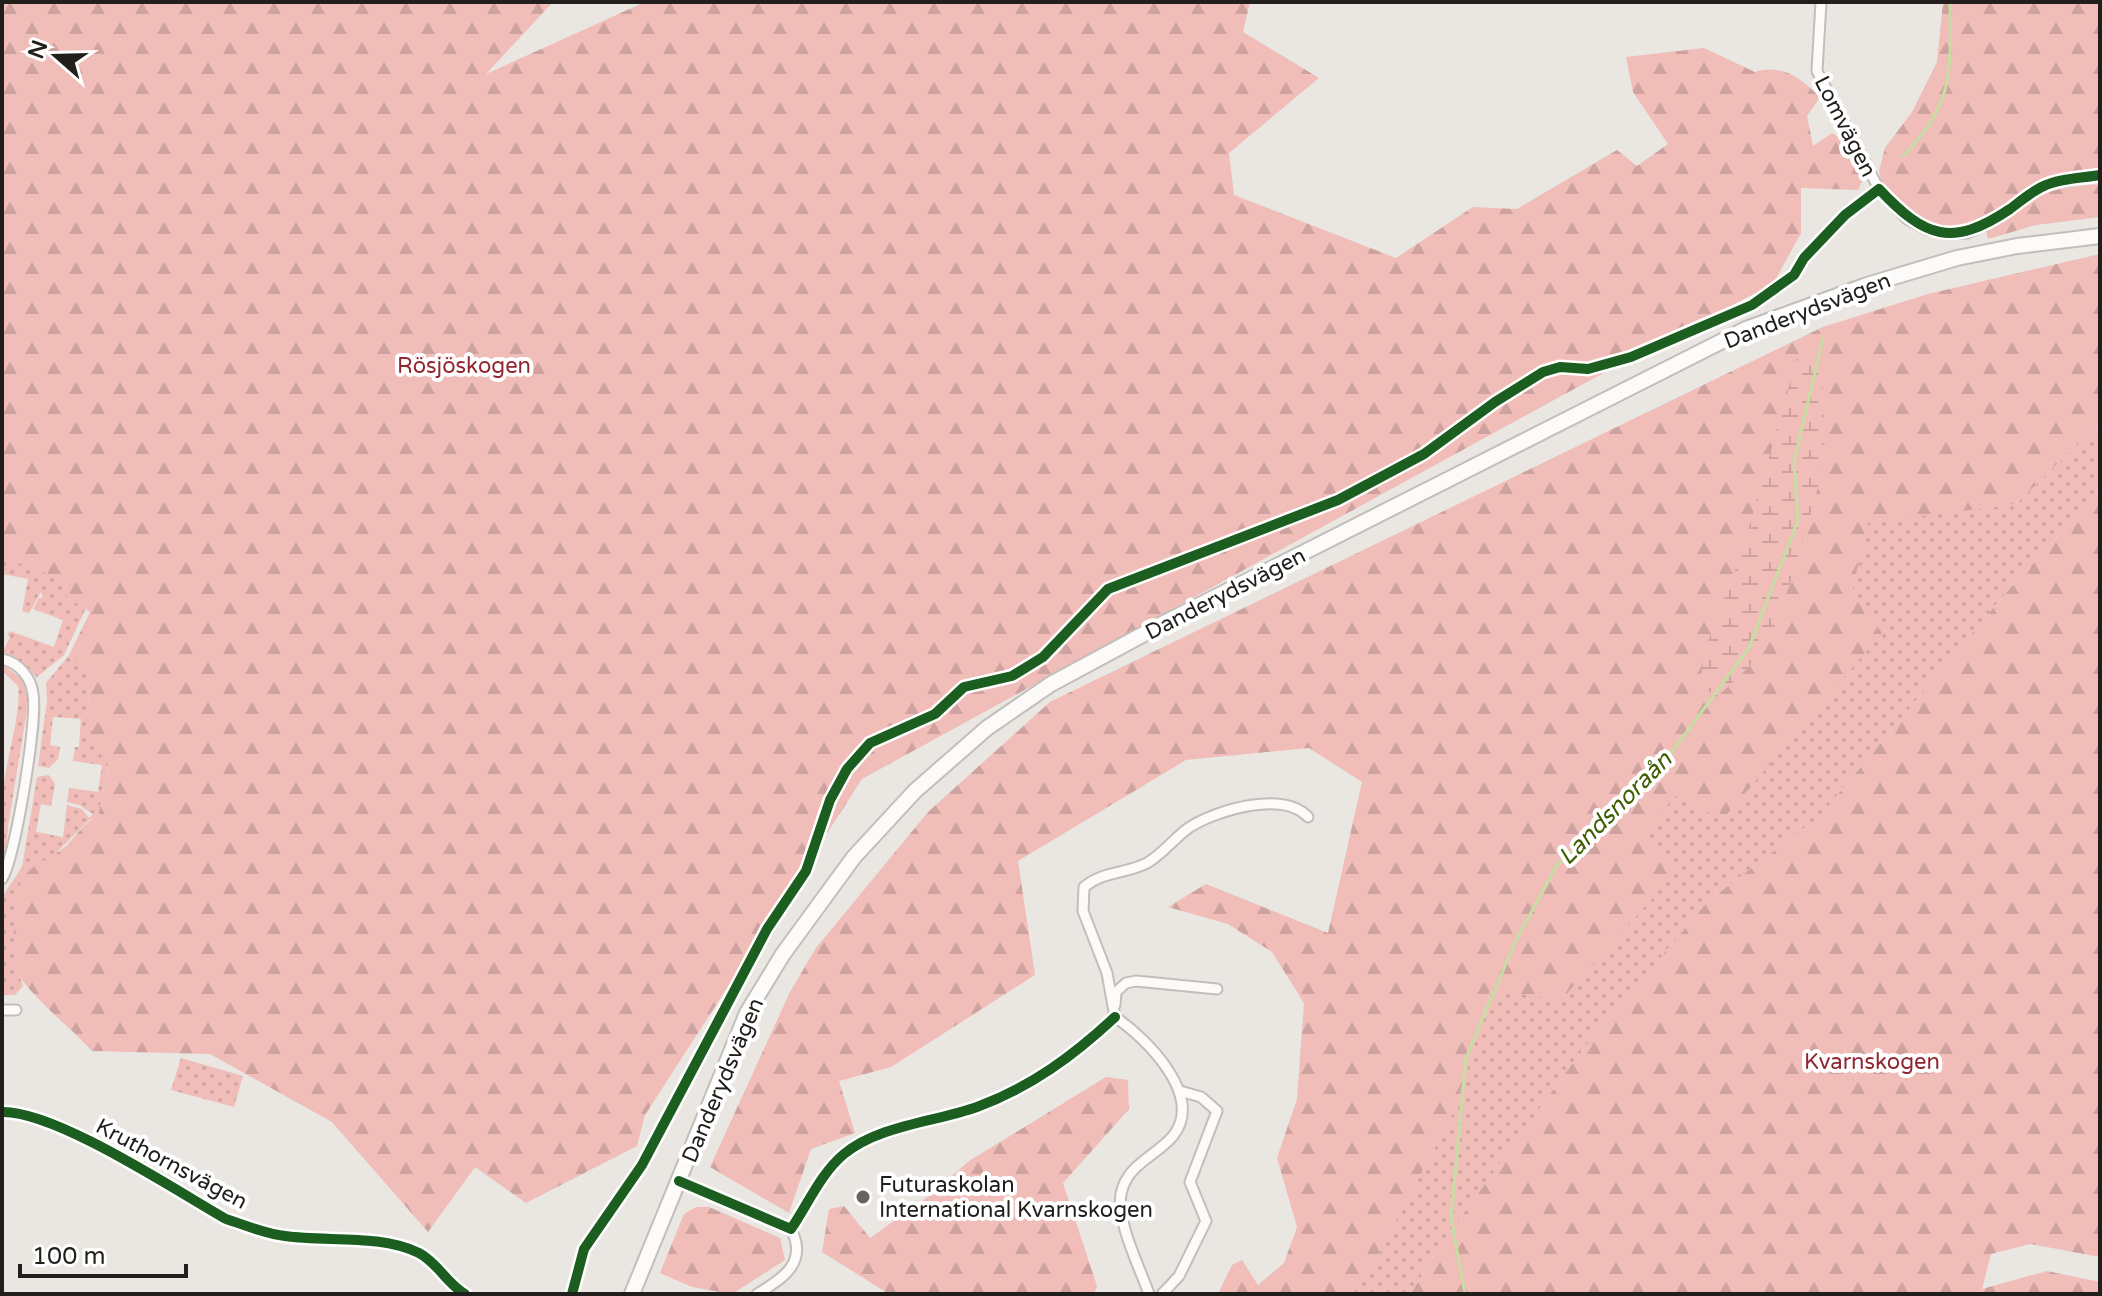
<svg xmlns="http://www.w3.org/2000/svg" width="2102" height="1296" viewBox="0 0 2102 1296" font-family="'Varela Round',sans-serif">
  <style>
    .grass { fill: url(#grass-dots) }
    .forest { fill: url(#forest-firs) }
    .wetland { fill: url(#wetland-marsh) }
    .lines { fill: none; stroke-linecap: round; stroke-linejoin: round }
    .stream { stroke: #c6dea4; stroke-width: 3 }
    .street-casing { stroke: #c2bfbb; stroke-width: 13 }
    .secondary-casing { stroke: #c2bfbb; stroke-width: 18 }
    .street { stroke: #fcfbfa; stroke-width: 9 }
    .secondary { stroke: #fcfbfa; stroke-width: 14 }
    .cycleway-casing { stroke: #fff; stroke-width: 15 }
    .cycleway { stroke: #1b5e20; stroke-width: 10 }
    .poi-dot { fill: #676460; stroke: #fff; stroke-width: 3 }
    .labels { text-anchor: middle; stroke-width: 8; stroke-linejoin: round; paint-order: stroke }
    .street-label { font-size: 22px; fill: #211e1b; stroke: #fff }
    .park-label { font-size: 22px; fill: #92262f; stroke: #fff }
    .poi-label { font-size: 22px; fill: #211e1b; stroke: #fff; text-anchor: start }
    .water-label { font-size: 24px; font-style: italic; fill: #3f5d01; stroke: #fff }
  </style>
  <defs>
    <pattern id="grass-dots" width="8" height="8" patternUnits="userSpaceOnUse" patternTransform="scale(2)"><rect width="8" height="8" fill="#f0bdb9"/><path d="M2 2h.1M6 6h.1" fill="none" stroke="#cea29e" stroke-width="1.8" stroke-linecap="round"/></pattern>
    <pattern id="forest-firs" width="22" height="20" patternUnits="userSpaceOnUse" patternTransform="scale(2)"><rect width="22" height="20" fill="#f0bdb9"/><path d="M5 1l3.5 6h-7zM16 11l3.5 6h-7z" fill="#cea29e"/></pattern>
    <pattern id="wetland-marsh" width="20" height="14" patternUnits="userSpaceOnUse" patternTransform="scale(2)"><rect width="20" height="14" fill="#f0bdb9"/><path d="M1 5h8M5 5V1M11 12h8M15 12V8" fill="none" stroke="#cea29e"/></pattern>
  </defs>
  <rect width="100%" height="100%" fill="#eae6e1"/>
  <!-- grass -->
  <g class="grass">
    <polygon points="2100,422 2100,490 1999,601 1819,817 1708,901 1577,1057 1443,1242 1410,1294 1352,1294 1376,1259 1456,1107 1490,990 1678,870 1643,833 1675,795 1723,819 1852,591 1868,522 2016,504"/>
    <polygon points="11,560 65,580 68,598 86,608 64,655 37,677 15,657 3,652 10,637 7,635 10,631 54,647 63,620 33,609 39,598 43,598 41,592 29,613 22,611 28,579 2,574 2,561"/>
    <polygon points="69,655 89,679 88,714 109,766 98,816 89,820 56,853 20,978 23,986 15,995 2,995 2,897 22,867 37,777 49,775 55,784 51,806 41,804 36,832 63,837 67,805 82,809 89,818 93,814 79,805 67,802 69,788 98,792 102,765 73,761 75,747 79,747 81,719 53,717 50,745 60,747 58,759 49,768 38,766 47,701 46,683"/>
    <path d="M2,664L22,679L29,698L8,826L6,858L2,860C2,837 0,813 3,790C6,760 22,710 18,686L2,671Z"/>
    <polygon points="181,1058 243,1076 234,1107 171,1090"/>
  </g>
  <!-- forest -->
  <g class="forest">
    <path d="M2,2H553L486,74L645,2H1250L1243,32L1319,78L1229,153L1234,195L1396,258L1473,207L1517,209L1617,150L1637,166L1668,144L1633,92L1626,57L1704,48L1755,72C1783,64 1800,77 1820,97L1807,116L1813,146L1832,133L1844,140L1864,177L1858,190L1801,188V233L1773,284L1638,354L862,779L645,1115L637,1146L526,1203L475,1167L428,1232L332,1122L210,1054L92,1051C70,1027 42,1006 22,980C10,965 13,895 23,878C34,862 53,858 67,845C78,834 84,822 98,816L109,766L95,747L88,714L89,679L69,655L90,612L68,598L65,580L11,560L2,561Z"/>
    <polygon points="1943,2 2100,2 2100,174 2042,182 1990,220 1948,228 1919,223 1893,196 1882,183 1879,171 1885,148 1912,112 1937,62"/>
    <path d="M2100,184V217L2036,225L1988,239L1986,230C2036,197 2037,189 2100,184Z"/>
    <polygon points="2100,254 2100,422 2016,504 1868,523 1852,591 1882,633 1722,820 1675,796 1644,833 1678,870 1561,1000 1490,990 1456,1107 1376,1259 1352,1294 1218,1294 1232,1265 1242,1260 1258,1285 1284,1263 1297,1227 1277,1158 1297,1099 1304,1003 1272,952 1228,924 1168,907 1206,884 1328,933 1362,782 1309,748 1186,760 1018,861 1035,975 891,1067 839,1081 855,1133 811,1149 789,1213 710,1167 790,992 816,948 928,812 1050,702 1823,327 1928,294"/>
    <polygon points="2100,490 2100,1257 2030,1244 1991,1254 1982,1289 2047,1271 2100,1282 2100,1294 1410,1294 1443,1242 1577,1057 1708,901 1819,817 1999,601"/>
    <polygon points="1106,1077 1128,1080 1129,1109 1063,1183 1097,1286 1094,1294 889,1294 822,1252 829,1209 844,1206 870,1238 929,1196 969,1161"/>
    <polygon points="696,1207 709,1207 780,1238 785,1260 732,1294 692,1287 660,1273 684,1214"/>
  </g>
  <!-- wetland -->
  <polygon class="wetland" points="1799,352 1822,354 1825,462 1797,563 1776,624 1748,668 1717,697 1699,685 1707,644 1742,552"/>
  <g class="lines">
    <!-- stream -->
    <g class="stream">
      <path d="M1903,156C1954,105 1951,71 1950,2"/>
      <polyline points="1465,1294 1451,1218 1466,1058 1516,940 1557,865 1671,753 1749,648 1798,520 1794,462 1823,338"/>
    </g>
    <!-- street casing -->
    <g class="street-casing">
      <g id="street">
        <polyline points="1821,2 1817,71 1879,189 1907,219 1928,230 1948,234 1967,233 1989,223 2045,185 2100,175"/>
        <path d="M2,659C19,663 31,677 33,694C38,720 15,858 2,879"/>
        <polyline points="1115,1005 1116,992 1126,983 1136,981 1217,989"/>
        <polyline points="2,1010 16,1010"/>
        <path d="M1115,1017L1107,973L1083,911L1084,887C1103,871 1126,874 1147,863C1163,854 1175,837 1190,827C1217,810 1283,790 1308,817"/>
        <path d="M1115,1017C1146,1038 1205,1096 1173,1136C1155,1157 1127,1164 1121,1194C1116,1221 1140,1268 1149,1294"/>
        <path d="M2,1112C56,1111 175,1190 226,1219C245,1225 265,1234 285,1236C328,1242 380,1234 419,1253C438,1263 447,1284 465,1294"/>
        <path d="M679,1181L791,1229C808,1204 821,1173 844,1154C879,1125 935,1122 977,1107C1031,1087 1073,1056 1115,1017"/>
        <path d="M757,1294C784,1278 808,1262 791,1229"/>
        <polyline points="1162,1294 1179,1276 1206,1221 1190,1182 1217,1111 1201,1097 1180,1091"/>
      </g>
    </g>
    <!-- secondary casing -->
    <g class="secondary-casing">
      <polyline id="secondary" points="632,1294 747,1013 783,954 854,857 915,791 987,728 1051,684 1168,621 1746,329 1867,285 1957,258 2017,246 2100,236"/>
    </g>
    <!-- street -->
    <use href="#street" class="street"/>
    <!-- secondary -->
    <use href="#secondary" class="secondary"/>
    <!-- cycleway casing -->
    <g class="cycleway-casing">
      <g id="cycleway">
        <path d="M2,1112C56,1111 175,1190 226,1219C245,1225 265,1234 285,1236C328,1242 380,1234 419,1253C438,1263 447,1284 465,1294"/>
        <path d="M679,1181L791,1229C808,1204 821,1173 844,1154C879,1125 935,1122 977,1107C1031,1087 1073,1056 1115,1017"/>
        <path d="M572,1294L584,1249L642,1165L767,929L806,871L830,800L847,769L870,743L935,714L964,687L1012,676L1043,657L1108,589L1338,500L1424,454L1495,402L1543,372L1560,367L1588,369L1631,357L1752,305L1794,275L1804,258L1845,215L1879,189C1925,238 1952,248 2010,209C2021,201 2033,190 2046,185C2062,178 2083,178 2100,175"/>
      </g>
    </g>
    <!-- cycleway -->
    <use href="#cycleway" class="cycleway"/>
  </g>
  <!-- markers -->
  <circle class="poi-dot" cx="863" cy="1197" r="8"/>
  <g class="labels">
    <!-- street labels -->
    <g class="street-label">
      <text transform="translate(1846 126) rotate(63)" y="8">Lomvägen</text>
      <text transform="translate(1807 310) rotate(-21)" y="8">Danderydsvägen</text>
      <text transform="translate(1225 593) rotate(-27)" y="8">Danderydsvägen</text>
      <text transform="translate(722 1080) rotate(-67)" y="8">Danderydsvägen</text>
      <text transform="translate(172 1163) rotate(28)" y="8">Kruthornsvägen</text>
    </g>
    <!-- park labels -->
    <g class="park-label">
      <text x="464" y="373">Rösjöskogen</text>
      <text x="1872" y="1069">Kvarnskogen</text>
    </g>
    <!-- poi labels -->
    <g class="poi-label">
      <text x="879" y="1192">Futuraskolan<tspan x="879" dy="25">International Kvarnskogen</tspan></text>
    </g>
    <!-- water labels -->
    <g class="water-label">
      <text transform="translate(1615 808) rotate(-45)" y="8">Landsnoraån</text>
    </g>
  </g>
  <!-- border -->
  <rect width="2102" height="1296" fill="none" stroke="#211e1b" stroke-width="8"/>
  <!-- north arrow -->
  <g transform="translate(56 56) rotate(290)" stroke="#ffffff" stroke-width="6" paint-order="stroke">
  <path d="M0-6L14 30L0 20L-14 30Z" fill="#211e1b"/>
  <text y="-12" font-size="22" font-weight="bold" text-anchor="middle" fill="#211e1b">N</text>
  </g>
  <!-- scale -->
  <path d="M20 1264v12h166v-12" fill="none" stroke="#211e1b" stroke-width="4"/>
  <text x="32" y="1264" font-size="24" fill="#211e1b" stroke="#ffffff" stroke-width="6" paint-order="stroke">100 m</text>
</svg>
